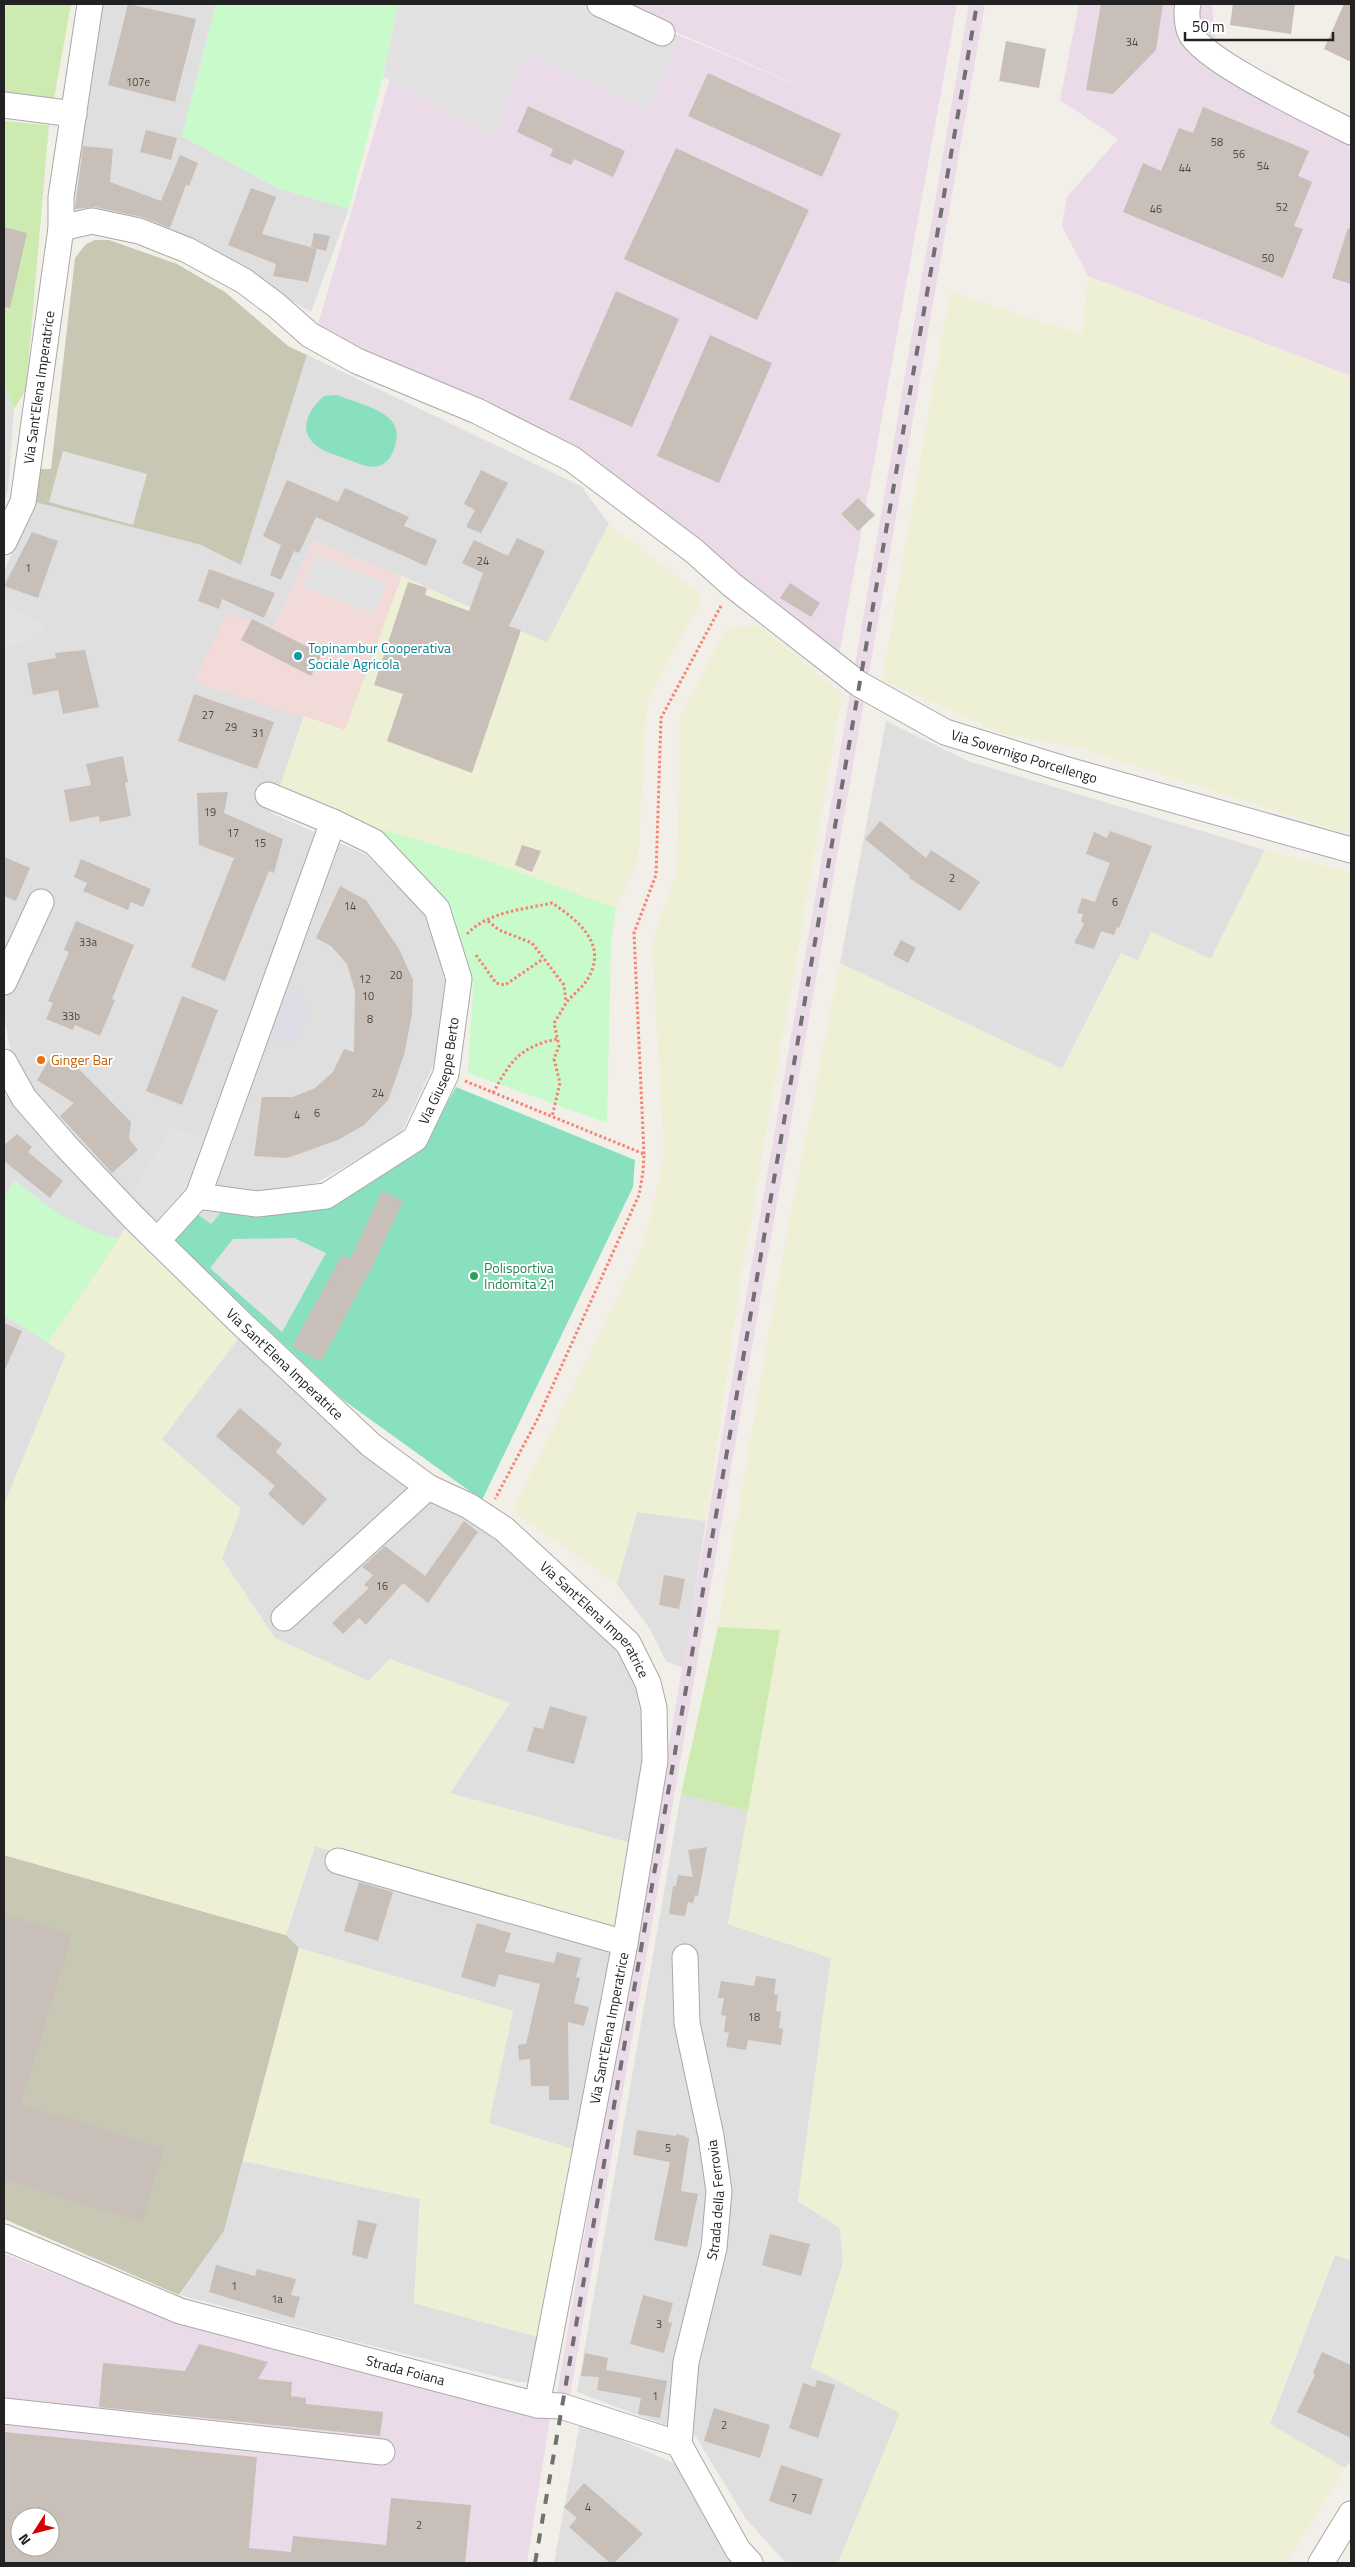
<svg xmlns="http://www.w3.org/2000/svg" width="1355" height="2567" viewBox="0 0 1355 2567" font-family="'Titillium Web',sans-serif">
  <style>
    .residential { fill: #e0dfdf }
    .commercial { fill: #f2dad9 }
    .industrial { fill: #ebdbe8; fill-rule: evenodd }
    .construction { fill: #c7c7b4 }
    .farmland { fill: #eef0d5 }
    .grass { fill: #cdebb0 }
    .park { fill: #c8facc }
    .pitch { fill: #88e0be }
    .parking { fill: #e2e2e2 }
    .plaza { fill: #dddde8 }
    .building { fill: #c7bfb8; fill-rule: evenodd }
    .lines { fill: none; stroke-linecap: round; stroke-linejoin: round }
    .minor-casing { stroke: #a9a9a9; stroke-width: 27 }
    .path { stroke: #fa8072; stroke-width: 3; stroke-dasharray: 2.5 2.5; stroke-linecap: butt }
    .minor { stroke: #fff; stroke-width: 25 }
    .rail { stroke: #707070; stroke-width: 4; stroke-dasharray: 10 10; stroke-linecap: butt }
    .culture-dot { fill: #0f9aa8; stroke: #fff; stroke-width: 2 }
    .food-dot { fill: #e8710a; stroke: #fff; stroke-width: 2 }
    .leisure-dot { fill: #2e9e5b; stroke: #fff; stroke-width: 2 }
    .labels { text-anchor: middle; stroke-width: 4; stroke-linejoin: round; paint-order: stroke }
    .number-label { font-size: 11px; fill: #4b4948 }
    .street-label { font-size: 14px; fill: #222; stroke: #fff }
    .culture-label { font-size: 14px; fill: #0d838f; stroke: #fff; text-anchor: start }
    .food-label { font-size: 14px; fill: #c56008; stroke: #fff; text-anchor: start }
    .leisure-label { font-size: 14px; fill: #27864d; stroke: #fff; text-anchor: start }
  </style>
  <rect width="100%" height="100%" fill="#f2efe9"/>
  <!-- residential -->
  <g class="residential">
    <polygon points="99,4 216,4 182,136 277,188 349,209 311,312 269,288 68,214"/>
    <polygon points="307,355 581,486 609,524 547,643 402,576 313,541 273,630 194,682 304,716 271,813 365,854 426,915 446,980 436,1060 400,1135 316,1183 237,1194 211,1224 193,1211 162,1228 125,1192 27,1086 12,1059 4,1016 4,647 25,643 44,626 4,606 4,571 35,502 201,545 241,565"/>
    <polygon points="4,386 14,409 8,491 4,502"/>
    <polygon points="886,721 968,761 1265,850 1211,959 1151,932 1138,961 1121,953 1062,1069 840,963"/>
    <polygon points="4,1093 126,1227 119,1239 90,1232 59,1215 15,1181 4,1198"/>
    <polygon points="4,1315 66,1354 4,1505"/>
    <polygon points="243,1332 461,1508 625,1647 650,1728 634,1844 450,1793 510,1703 368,1681 275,1638 222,1559 162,1439"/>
    <polygon points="637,1512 706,1521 683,1668 666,1661 650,1629 617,1584"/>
    <polygon points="681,1794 748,1811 728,1924 831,1958 798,2201 840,2228 843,2263 811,2367 900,2413 838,2563 786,2563 746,2519 696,2437 577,2392"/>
    <polygon points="315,1846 615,1932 579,2151 488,2124 513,2011 299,1948 286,1935"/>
    <polygon points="243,2161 420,2199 414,2303 545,2339 530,2382 519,2382 328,2335 180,2295 224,2231"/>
    <polygon points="1335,2255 1351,2260 1351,2460 1345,2468 1270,2424"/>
    <polygon points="580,2422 678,2465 737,2563 554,2563"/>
  </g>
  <!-- commercial -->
  <polygon class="commercial" points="313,541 402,576 345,731 194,682 227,613 273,630"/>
  <!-- industrial -->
  <g class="industrial">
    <polygon points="605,4 837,102 611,4 957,4 839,655 463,397 317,328 394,65"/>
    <polygon points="969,4 985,4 570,2396 557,2394"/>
    <polygon points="1079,4 1212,4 1218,68 1351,120 1351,376 1088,276 1062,226 1067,197 1118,139 1060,100"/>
    <path d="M4,2254L173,2320L550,2418L527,2563H4ZM20,2517H50V2547H20Z"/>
  </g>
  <!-- construction -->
  <g class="construction">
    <polygon points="95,240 109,240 177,264 225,292 288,346 307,355 241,565 201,545 35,502 40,469 51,469 75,258 86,244"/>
    <polygon points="4,1855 286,1935 299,1948 224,2231 179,2295 4,2219"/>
  </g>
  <!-- farmland -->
  <g class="farmland">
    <polygon points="1088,276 1351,376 1351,835 1083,749 1004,734 882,680 950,292 1082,335"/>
    <polygon points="609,524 703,596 647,702 638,860 616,908 480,858 377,828 280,786 304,716 345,730 402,576 547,643"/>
    <polygon points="760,626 842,694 741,1277 706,1521 637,1512 617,1584 513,1511 646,1238 664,1157 652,942 677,872 680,718 727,627"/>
    <polygon points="1265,850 1351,873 1351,2260 1334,2255 1270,2424 1345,2468 1286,2563 838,2563 900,2413 811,2367 843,2263 840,2228 798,2201 831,1958 728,1924 780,1630 718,1627 781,1264 840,963 1062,1069 1121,953 1138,961 1151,932 1211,959"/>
    <polygon points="126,1227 243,1332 162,1439 241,1509 222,1559 275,1638 368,1681 390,1659 510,1703 450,1793 634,1844 615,1932 315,1846 286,1935 4,1855 4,1505 66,1355 48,1343"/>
    <polygon points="299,1948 513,2011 489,2123 579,2151 545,2339 414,2303 420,2199 243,2161"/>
  </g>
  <!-- grass -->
  <g class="grass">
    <polygon points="6,4 71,4 54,99 4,93 4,22"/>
    <polygon points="4,121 49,125 26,390 14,409 4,386"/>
    <polygon points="718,1627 780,1630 748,1811 681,1794"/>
  </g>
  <!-- park -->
  <g class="park">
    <polygon points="216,4 398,4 383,77 349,209 277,188 182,136"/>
    <polygon points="377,828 480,858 616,908 611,943 607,1123 468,1073 473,989 439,893"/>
    <path d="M15,1181C50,1208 74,1228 119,1239L48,1343L4,1315V1198Z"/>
  </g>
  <!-- pitch -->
  <g class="pitch">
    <path d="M337,395C361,405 407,412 395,446C393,454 388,463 379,466C368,469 356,462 346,459C337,455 325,452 318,447C296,431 309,409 324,396Z"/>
    <polygon points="456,1087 635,1160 633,1187 482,1500 342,1399 171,1239 193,1211 211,1224 225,1208 258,1212 421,1150"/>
  </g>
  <!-- parking -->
  <g class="parking">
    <polygon points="398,4 607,4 680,38 647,110 526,54 494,137 383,77"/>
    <polygon points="63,451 147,474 133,525 49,502"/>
    <polygon points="314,555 387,583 375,614 303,587"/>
    <polygon points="4,606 45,626 25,643 4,647"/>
    <polygon points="172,1127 206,1141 186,1189 161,1221 132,1193"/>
    <polygon points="294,1238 326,1253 282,1332 210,1268 233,1239"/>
  </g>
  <!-- plaza -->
  <polygon class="plaza" points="291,984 309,1012 296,1041 267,1042"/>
  <!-- building -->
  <g class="building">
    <polygon points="128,4 196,19 175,102 108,85"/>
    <polygon points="1101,4 1163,4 1156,50 1113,94 1086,90"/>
    <polygon points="1233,4 1295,4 1291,34 1230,25"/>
    <polygon points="1344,4 1351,4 1351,62 1324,49"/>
    <polygon points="1006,41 1046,49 1039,88 999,81"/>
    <polygon points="708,73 841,134 822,177 688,116"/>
    <polygon points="528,106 625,151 613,177 574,159 571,165 550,156 553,149 517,132"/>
    <polygon points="1203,107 1309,151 1298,176 1312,182 1294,226 1303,229 1283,278 1123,212 1143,163 1161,171 1179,128 1193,133"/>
    <polygon points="146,130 177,138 171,160 140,152"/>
    <polygon points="83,146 113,149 110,182 161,201 180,155 198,163 189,186 186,185 170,228 142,217 95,207 75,209"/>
    <polygon points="676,148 809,210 757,320 624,259"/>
    <polygon points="251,188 276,197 262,234 317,249 308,282 273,276 276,264 228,245"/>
    <polygon points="4,227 27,233 10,308 4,307"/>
    <polygon points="1348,228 1351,229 1351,284 1332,278"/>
    <polygon points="314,233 330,236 326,251 311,247"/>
    <polygon points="616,291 679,319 632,427 569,399"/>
    <polygon points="710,335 772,363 719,483 657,456"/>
    <polygon points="481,470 508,483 481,533 466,527 475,510 464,504"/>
    <polygon points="287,480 338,502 345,488 409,517 404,526 437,540 426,566 316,517 299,553 294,551 281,580 270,575 281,545 263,536"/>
    <polygon points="858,498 875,515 858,531 841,514"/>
    <polygon points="32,532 58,541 38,598 4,586"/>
    <polygon points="517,538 545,551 509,626 521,630 472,773 387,741 403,694 374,685 408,582 427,588 425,595 469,611 483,573 462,563 474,540 508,556"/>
    <polygon points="209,569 275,593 264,618 222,599 219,609 198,601"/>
    <polygon points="790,583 820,603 811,617 780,598"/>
    <polygon points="252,619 322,654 311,676 241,640"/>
    <polygon points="85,650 99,707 63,714 58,690 33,695 27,663 56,658 55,653"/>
    <polygon points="194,694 274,722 257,769 178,741"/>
    <polygon points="123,756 128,782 125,783 131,816 100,822 99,816 70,822 64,790 91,785 86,764"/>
    <polygon points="228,792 224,813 283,839 274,873 269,871 225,981 191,967 234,858 199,845 197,793"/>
    <polygon points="880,821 926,858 931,850 980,882 960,911 909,878 910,876 865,839"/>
    <polygon points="1110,831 1152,846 1119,928 1117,927 1114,935 1101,931 1094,949 1074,943 1084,924 1081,921 1083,914 1077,913 1082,898 1095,902 1110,863 1086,854 1094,832 1107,838"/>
    <polygon points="522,845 541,851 532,872 515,865"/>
    <polygon points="4,857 30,868 16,901 4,896"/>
    <polygon points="81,859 151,889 143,907 131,902 128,910 83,891 87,883 74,877"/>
    <polygon points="340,886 366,900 399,949 413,980 412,1014 404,1055 388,1100 364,1125 338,1140 287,1158 254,1156 262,1097 293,1097 315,1088 333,1072 344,1049 354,1052 355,991 347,964 331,946 316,938"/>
    <polygon points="76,921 134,945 112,999 115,1000 100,1036 75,1025 73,1030 46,1019 53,1003 48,1001 69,952 64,950"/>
    <polygon points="901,940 916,948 908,963 893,955"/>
    <polygon points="182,996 218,1010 182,1105 146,1091"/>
    <polygon points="54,1052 74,1064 131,1122 129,1139 138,1150 112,1173 60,1116 74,1103 37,1080"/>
    <polygon points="17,1134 32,1147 28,1152 63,1181 50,1198 4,1161 4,1145"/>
    <polygon points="382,1191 403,1201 374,1263 321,1362 292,1346 342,1255 350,1259"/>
    <polygon points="4,1323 22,1331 4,1372"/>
    <polygon points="240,1408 282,1444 276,1452 327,1499 303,1526 268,1494 275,1486 216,1436"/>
    <polygon points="464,1521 478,1532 428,1603 403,1583 366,1625 359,1618 343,1634 332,1623 369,1588 364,1585 373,1575 362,1567 385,1546 425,1576"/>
    <polygon points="664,1575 685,1579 679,1609 659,1605"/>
    <polygon points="550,1706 587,1717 574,1764 527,1751 534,1727 543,1729"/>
    <polygon points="707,1847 698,1896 695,1895 693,1903 688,1902 685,1916 669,1914 673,1886 676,1886 678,1875 693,1877 688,1850"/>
    <polygon points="359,1882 393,1892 378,1941 344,1931"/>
    <polygon points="4,1914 72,1935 21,2104 164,2148 142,2222 4,2180"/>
    <polygon points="477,1923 511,1933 505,1952 554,1963 557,1952 581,1958 576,1977 580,1978 574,2003 589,2007 584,2026 568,2022 569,2100 549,2100 549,2086 531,2086 530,2059 519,2060 518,2045 526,2044 540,1984 499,1974 495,1987 461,1977"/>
    <polygon points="756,1976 776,1979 774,1994 778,1995 776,2011 781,2012 779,2028 783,2029 781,2045 748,2040 746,2050 726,2047 729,2033 724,2032 726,2016 721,2015 724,1998 718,1998 721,1981 754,1986"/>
    <polygon points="637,2130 676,2136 676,2134 685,2136 685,2139 686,2137 689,2138 681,2191 698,2194 687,2247 654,2240 670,2162 633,2155"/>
    <polygon points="358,2220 377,2224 367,2259 352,2255"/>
    <polygon points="770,2234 810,2244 801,2276 762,2265"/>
    <polygon points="216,2265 255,2276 257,2269 296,2279 291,2295 300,2297 294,2318 209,2292"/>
    <polygon points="643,2295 673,2303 668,2322 672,2323 664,2353 630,2344"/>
    <polygon points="199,2344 268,2362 258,2379 292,2382 291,2396 306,2398 306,2404 383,2412 380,2436 99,2407 103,2363 185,2371"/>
    <polygon points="1322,2352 1351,2365 1351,2438 1297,2412 1315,2375 1313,2373"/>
    <polygon points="585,2353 608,2358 606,2370 667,2381 660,2418 638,2414 641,2398 597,2390 599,2377 581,2376"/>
    <polygon points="817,2380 835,2385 818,2438 789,2428 803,2383 815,2387"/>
    <polygon points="714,2408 770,2425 760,2458 704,2441"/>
    <path d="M4,2432L257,2457L249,2548L291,2552L293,2536L386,2545L391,2498L471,2505L465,2563H4ZM20,2517H50V2547H20Z"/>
    <polygon points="781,2465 823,2479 811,2515 769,2501"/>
    <polygon points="584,2483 643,2534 614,2563 610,2563 569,2527 577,2518 564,2507"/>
  </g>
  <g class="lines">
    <!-- minor casing -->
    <g class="minor-casing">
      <g id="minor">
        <polyline points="600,4 662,33"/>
        <path d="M1188,4C1186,11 1187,27 1191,34C1205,62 1319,115 1351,132"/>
        <polyline points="4,105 74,114"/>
        <path id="s1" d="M61,228L92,221L139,231L187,250L244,281L276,305L310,335L357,361L477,411L572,459L694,551L732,585L859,684L945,732L1064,769L1351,850"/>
        <path id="s2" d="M4,542L23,502L61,228V197L90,4"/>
        <polyline points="4,982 41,902"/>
        <path id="s3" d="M4,1062L24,1098L65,1145L134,1218L242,1324L371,1445L428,1487L469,1506L504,1529L628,1643L648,1683L654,1708L655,1761L625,1943L537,2405"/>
        <path id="s4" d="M198,1196L257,1204L326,1196L415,1139L446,1074L459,979L437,909L374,842L333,822"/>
        <polyline points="157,1241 198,1196 333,822 268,795"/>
        <polyline points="284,1618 428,1487"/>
        <polyline points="338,1861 625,1943"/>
        <path id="s5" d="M4,2237L180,2311L537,2405L561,2406L679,2444L738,2550L750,2563"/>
        <polyline points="4,2411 382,2452"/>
        <path id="s6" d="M679,2444L686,2362L714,2248L719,2191L711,2136L687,2023L685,1957"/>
        <polyline points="1321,2563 1351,2514"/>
      </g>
    </g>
    <!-- path -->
    <g class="path">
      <polyline points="488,921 499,930 532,943 564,985 566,1002"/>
      <path d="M467,934C487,912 525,909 552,903C579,921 609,945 587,980C581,989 572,995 566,1003C562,1010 558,1017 554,1023L559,1046L554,1059L560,1083L552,1117"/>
      <polyline points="476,955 496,983 505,985 543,959"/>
      <polyline points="465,1081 644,1154 643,1172 639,1195 537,1420 495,1499"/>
      <path d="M493,1093C511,1060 520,1047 557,1039"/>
      <polyline points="644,1154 634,933 656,875 661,718 722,604"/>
    </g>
    <!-- minor -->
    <use href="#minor" class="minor"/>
    <!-- rail -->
    <polyline class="rail" points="535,2563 977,4"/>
  </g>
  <!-- markers -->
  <circle class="culture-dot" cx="298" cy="656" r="5"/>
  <circle class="food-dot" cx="41" cy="1060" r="5"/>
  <circle class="leisure-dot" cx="474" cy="1276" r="5"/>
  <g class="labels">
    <!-- number labels -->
    <g class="number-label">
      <text x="1132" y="46">34</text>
      <text x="138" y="86">107e</text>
      <text x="1217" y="146">58</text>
      <text x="1239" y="158">56</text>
      <text x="1263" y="170">54</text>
      <text x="1185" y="172">44</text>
      <text x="1282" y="211">52</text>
      <text x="1156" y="213">46</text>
      <text x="1268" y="262">50</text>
      <text x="483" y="565">24</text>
      <text x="28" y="572">1</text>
      <text x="208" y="719">27</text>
      <text x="231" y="731">29</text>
      <text x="258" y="737">31</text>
      <text x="210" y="816">19</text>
      <text x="233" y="837">17</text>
      <text x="260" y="847">15</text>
      <text x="952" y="882">2</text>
      <text x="1115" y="906">6</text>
      <text x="350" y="910">14</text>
      <text x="88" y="946">33a</text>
      <text x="396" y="979">20</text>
      <text x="365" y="983">12</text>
      <text x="368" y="1000">10</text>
      <text x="71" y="1020">33b</text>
      <text x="370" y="1023">8</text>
      <text x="378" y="1097">24</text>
      <text x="317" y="1117">6</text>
      <text x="297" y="1119">4</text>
      <text x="382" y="1590">16</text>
      <text x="754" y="2021">18</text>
      <text x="668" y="2152">5</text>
      <text x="234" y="2290">1</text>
      <text x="277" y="2303">1a</text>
      <text x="659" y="2328">3</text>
      <text x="655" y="2400">1</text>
      <text x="724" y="2429">2</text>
      <text x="794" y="2502">7</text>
      <text x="588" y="2511">4</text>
      <text x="419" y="2529">2</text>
    </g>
    <!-- street labels -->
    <g class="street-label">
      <text dy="5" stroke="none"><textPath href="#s2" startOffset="160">Via Sant'Elena Imperatrice</textPath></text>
      <text dy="5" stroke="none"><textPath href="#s1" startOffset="1118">Via Sovernigo Porcellengo</textPath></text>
      <text dy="5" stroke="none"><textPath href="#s4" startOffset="308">Via Giuseppe Berto</textPath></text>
      <text dy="5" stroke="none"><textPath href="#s3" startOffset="414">Via Sant'Elena Imperatrice</textPath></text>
      <text dy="5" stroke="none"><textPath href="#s3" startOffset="819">Via Sant'Elena Imperatrice</textPath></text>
      <text transform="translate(609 2028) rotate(-79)" y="5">Via Sant'Elena Imperatrice</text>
      <text dy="5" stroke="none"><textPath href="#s6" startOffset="248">Strada della Ferrovia</textPath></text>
      <text dy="5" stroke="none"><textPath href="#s5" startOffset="424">Strada Foiana</textPath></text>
    </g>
    <!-- culture labels -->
    <g class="culture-label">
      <text x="308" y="653">Topinambur Cooperativa<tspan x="308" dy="16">Sociale Agricola</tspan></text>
    </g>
    <!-- food labels -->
    <g class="food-label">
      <text x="51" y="1065">Ginger Bar</text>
    </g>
    <!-- leisure labels -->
    <g class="leisure-label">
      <text x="484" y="1273">Polisportiva<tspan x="484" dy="16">Indomita 21</tspan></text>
    </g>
  </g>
  <!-- border -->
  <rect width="1355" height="2567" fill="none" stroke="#222222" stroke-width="10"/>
  <!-- north arrow -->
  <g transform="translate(35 2532) rotate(234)"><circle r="24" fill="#ffffff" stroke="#a7a7a7"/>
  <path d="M0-4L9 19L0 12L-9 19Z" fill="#d40000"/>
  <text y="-8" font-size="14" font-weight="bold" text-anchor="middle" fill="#222222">N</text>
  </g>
  <!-- scale -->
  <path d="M1185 32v8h148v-8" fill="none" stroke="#222222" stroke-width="2.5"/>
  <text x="1192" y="32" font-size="15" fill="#222222" stroke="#ffffff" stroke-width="4" paint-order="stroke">50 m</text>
</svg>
